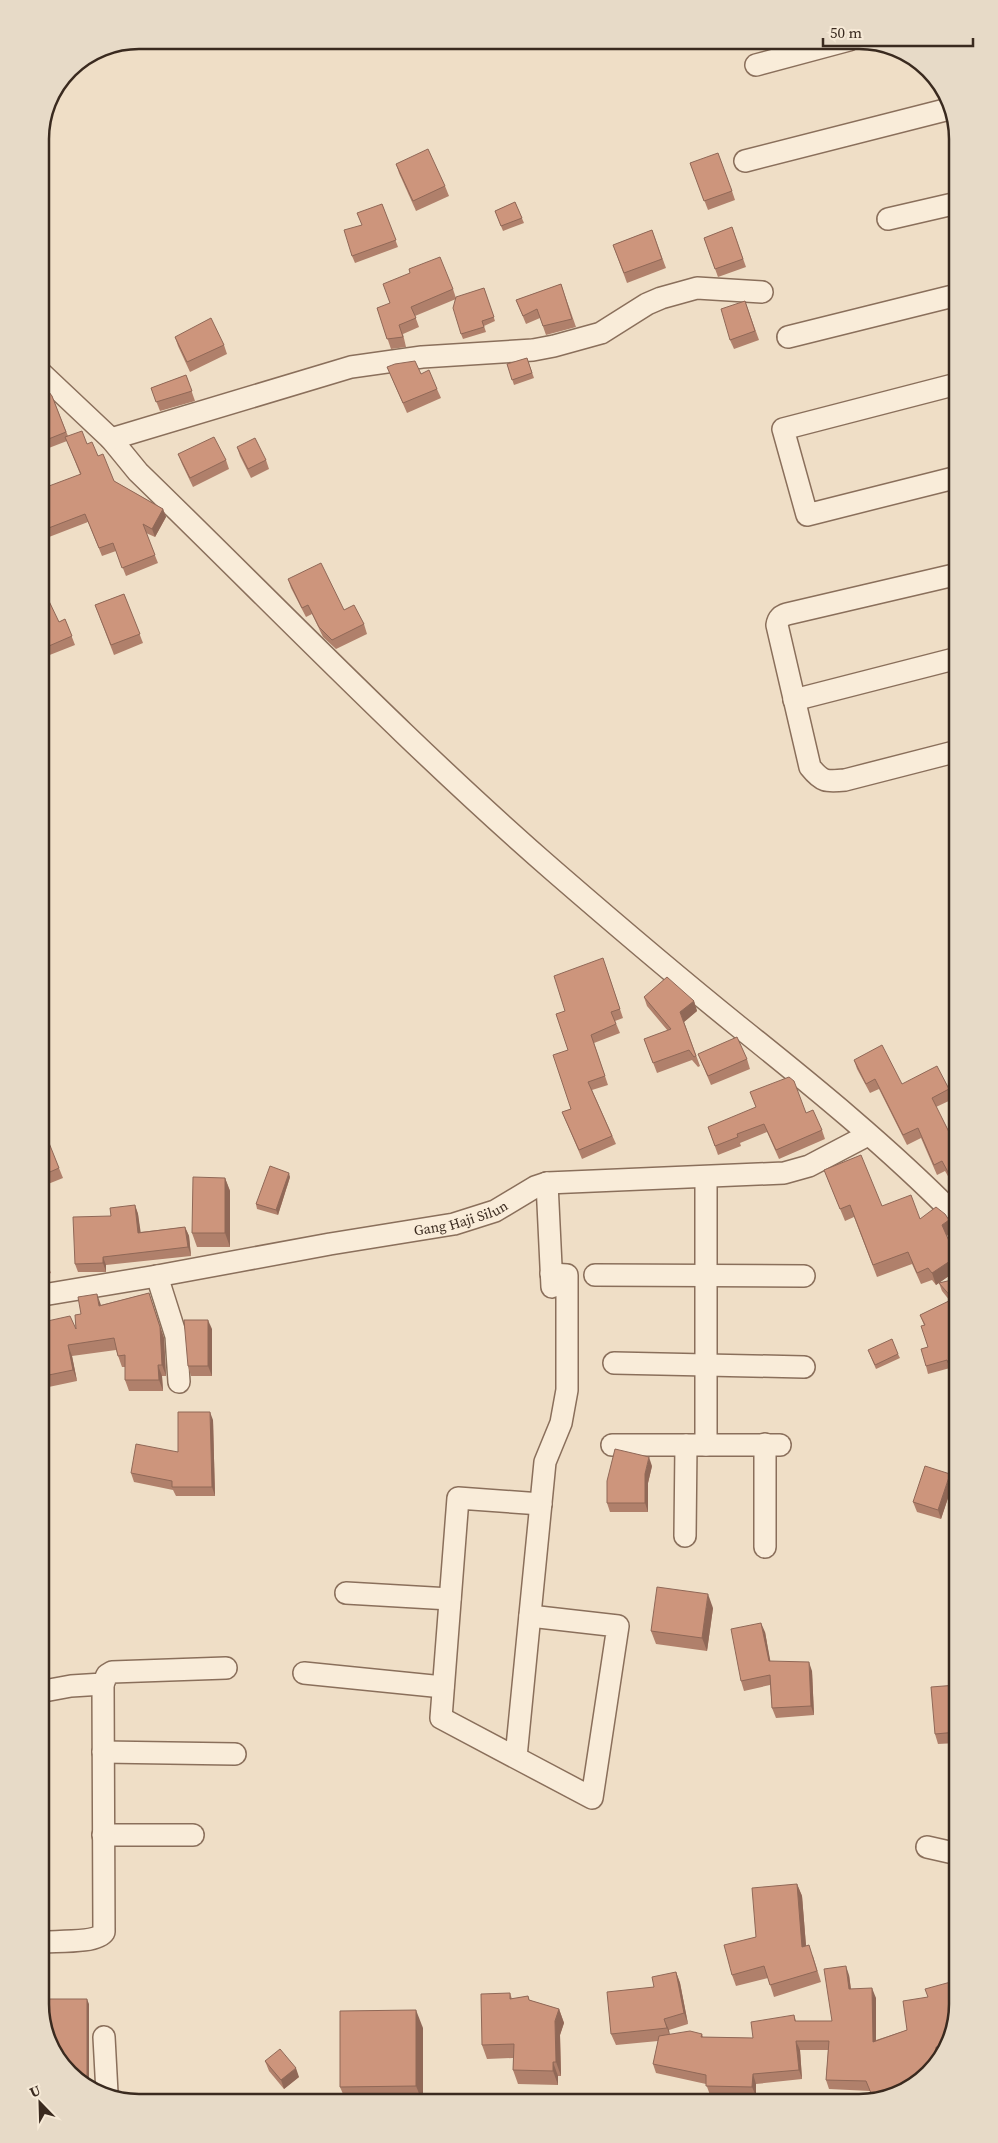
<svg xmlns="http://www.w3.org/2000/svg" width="998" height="2143" viewBox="0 0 998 2143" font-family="'Source Serif 4',serif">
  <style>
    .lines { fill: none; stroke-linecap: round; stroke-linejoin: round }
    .minor-casing { stroke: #8a6f5b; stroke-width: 24 }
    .minor { stroke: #f9ecd9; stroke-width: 21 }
    .wall { fill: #b0806b }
    .shaded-wall { fill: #906857 }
    .building { fill: #cd957c; stroke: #906857 }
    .labels { text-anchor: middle; stroke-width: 5; stroke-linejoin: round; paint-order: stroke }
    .street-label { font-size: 14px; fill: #3a2a1f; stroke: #f6e9d6 }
    .rim { fill: none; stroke: #3a2a1f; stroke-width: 2.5 }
  </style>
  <rect width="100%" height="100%" fill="#efdec6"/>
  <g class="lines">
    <!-- minor casing -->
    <g class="minor-casing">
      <g id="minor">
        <polyline points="756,65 849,40"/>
        <polyline points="745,161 953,108"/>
        <polyline points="888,219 953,204"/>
        <polyline points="788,337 953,296"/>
        <path d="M41,373L111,439L138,472C276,606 410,746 555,872C615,924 676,976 738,1026C813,1086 888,1147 956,1216"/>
        <polyline points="953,385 783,429 807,515 954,478"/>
        <polyline points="111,439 351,367 422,357 533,350 554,346 601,333 647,304 661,298 697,288 762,292"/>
        <path d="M954,575L787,614C781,616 778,618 777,625L810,767C822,782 826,782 845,780L954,752"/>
        <polyline points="794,700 954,659"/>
        <polyline points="547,1183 552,1287"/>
        <polyline points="595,1275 804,1276"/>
        <polyline points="157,1276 176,1336 179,1382"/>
        <path id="s1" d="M43,1295L157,1276L330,1244L454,1224L495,1211L535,1187L547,1183L784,1173L809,1166L868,1135"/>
        <polyline points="614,1363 804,1367"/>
        <polyline points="612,1445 780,1445"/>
        <polyline points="706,1445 706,1177"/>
        <polyline points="685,1536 686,1445"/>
        <polyline points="765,1547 765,1444"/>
        <polyline points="346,1593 450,1599"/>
        <polyline points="530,1616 618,1626 592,1798 441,1718 458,1498 541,1504"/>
        <polyline points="304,1673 443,1687"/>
        <polyline points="44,1691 71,1686 103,1684 107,1675 112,1672 226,1668"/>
        <polyline points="103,1752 235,1754"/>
        <polyline points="516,1757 545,1462 561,1423 567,1390 567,1275 551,1274"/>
        <polyline points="103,1835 193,1835"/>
        <polyline points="927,1847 958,1854"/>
        <path d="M45,1942C58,1941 97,1943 104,1932L103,1684"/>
        <polyline points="104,2037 107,2093"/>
      </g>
    </g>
    <!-- minor -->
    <use href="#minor" class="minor"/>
  </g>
  <!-- wall -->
  <g class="wall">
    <polygon points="690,163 732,191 735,200 708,210"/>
    <polygon points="396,164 445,186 449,196 416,211 399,173"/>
    <polygon points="515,202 524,223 503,231 495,211"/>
    <polygon points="382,204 398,247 355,263 352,256 362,225"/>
    <polygon points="732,227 746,267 718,277 704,238"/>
    <polygon points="652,230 666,268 627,283 613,245"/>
    <polygon points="561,284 576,327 546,335 540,318 526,324 516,300"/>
    <polygon points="484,288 495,321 484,326 486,332 463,339 461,334 456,299 415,316 419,327 403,334 406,347 391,349 377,308 453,289 456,298"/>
    <polygon points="745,301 759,340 734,349 730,340"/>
    <polygon points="175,337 224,345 227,354 190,372 178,346"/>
    <polygon points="527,358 534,378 514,385 507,364"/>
    <polygon points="387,367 421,374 437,389 441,398 407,413"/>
    <polygon points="186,375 195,401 160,411 151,388"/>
    <polygon points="41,395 52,396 68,436 87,444 98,456 114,481 163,509 166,517 155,537 146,533 158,563 126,576 116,551 102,556 88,522 49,537 41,518 80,474 67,441 41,451"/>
    <polygon points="237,447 266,460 269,469 251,478 240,456"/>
    <polygon points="178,454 226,460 229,469 193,487 182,464"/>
    <polygon points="288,579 344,610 364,624 367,634 336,649 323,637 312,614 306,617 291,588"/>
    <polygon points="124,594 143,643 114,655 95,605"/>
    <polygon points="41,599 59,622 65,619 75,645 42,658"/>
    <polygon points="606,967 623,1018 615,1021 620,1033 594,1043 608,1085 592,1090 616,1144 582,1159 562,1112 571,1109 568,1050 565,1011"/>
    <polygon points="644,997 694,1001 697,1011 684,1022 700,1066 698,1067 692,1060 657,1073 644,1039 668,1031 647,1006"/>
    <polygon points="698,1054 747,1059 750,1069 711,1085"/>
    <polygon points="854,1060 902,1084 949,1089 953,1099 936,1107 950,1134 956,1132 956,1190 945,1171 937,1175 921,1138 907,1145 879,1089 870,1093 857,1069"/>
    <polygon points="806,1113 822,1130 825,1139 779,1159 767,1132 740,1143 741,1146 718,1155 708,1127"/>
    <polygon points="43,1134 59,1168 63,1178 43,1186"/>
    <polygon points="824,1170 882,1206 920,1219 949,1220 953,1231 947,1236 956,1256 956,1271 936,1285 932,1280 921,1284 912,1264 877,1277 854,1217 845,1221"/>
    <polygon points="290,1177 278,1215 257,1209 256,1204"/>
    <polygon points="225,1178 230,1191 230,1247 197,1247 192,1233"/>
    <polygon points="43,1192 46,1202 43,1203"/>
    <polygon points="135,1205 138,1214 140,1232 185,1227 189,1236 191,1256 106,1265 106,1272 78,1272 75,1264 111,1216"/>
    <polygon points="43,1253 51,1273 43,1276"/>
    <polygon points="956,1279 956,1383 950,1368 928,1374 926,1366 928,1347 924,1325 920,1315 950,1301 942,1291 939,1283"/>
    <polygon points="149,1293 164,1338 166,1376 162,1376 163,1391 129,1391 125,1380 125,1367 122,1367 116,1350 72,1356 77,1381 44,1388 43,1322 76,1329 81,1314 101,1305"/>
    <polygon points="212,1329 212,1376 191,1376 188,1366"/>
    <polygon points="898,1354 900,1358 876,1369 870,1355"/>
    <polygon points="213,1420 215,1496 176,1496 173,1490 134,1482 131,1473 178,1452"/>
    <polygon points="652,1466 648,1483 648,1512 610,1512 607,1503"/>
    <polygon points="953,1483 941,1519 917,1512 913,1502"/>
    <polygon points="713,1608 707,1651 656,1644 651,1631"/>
    <polygon points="765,1632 770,1661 812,1671 814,1715 776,1718 772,1708 770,1685 744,1691 741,1681"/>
    <polygon points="957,1685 958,1830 956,1830 953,1820 957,1743 938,1744 935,1734"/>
    <polygon points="797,1884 802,1896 806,1946 813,1956 821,1982 774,1997 768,1978 736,1986 732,1975 756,1937"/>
    <polygon points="676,1972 680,1983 688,2024 669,2030 669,2034 702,2034 703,2037 753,2038 794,2015 796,2021 832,2021 849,1975 851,1989 876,1998 876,2040 907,2030 958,2004 940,2057 870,2091 829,2089 826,2080 828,2050 800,2050 802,2079 756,2084 756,2096 710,2095 706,2084 656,2073 653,2064 658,2041 616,2045 611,2034 654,1987"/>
    <polygon points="510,1993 512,1999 528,1996 529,2000 559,2009 564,2023 560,2035 561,2076 558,2076 558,2085 518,2084 513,2070 513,2058 487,2059 482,2045"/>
    <polygon points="423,2028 423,2101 346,2101 340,2087"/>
    <polygon points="265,2061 299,2077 284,2089 269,2071"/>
  </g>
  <!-- shaded-wall -->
  <g class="shaded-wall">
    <polygon points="163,509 166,517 155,537 152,529"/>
    <polygon points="694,1001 697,1011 684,1022 680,1012"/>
    <polygon points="289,1173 290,1177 278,1215 276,1210"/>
    <polygon points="225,1178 230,1191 230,1247 225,1233"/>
    <polygon points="135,1205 138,1214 142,1241 138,1233"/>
    <polygon points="949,1220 953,1231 946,1236 942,1225"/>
    <polygon points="185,1227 189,1236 191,1256 188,1247"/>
    <polygon points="103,1257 106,1265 106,1272 103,1263"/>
    <polygon points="956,1257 956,1271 936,1285 932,1273"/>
    <polygon points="149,1293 164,1338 166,1376 162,1365"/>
    <polygon points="97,1294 101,1305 99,1306"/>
    <polygon points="208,1320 212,1329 212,1376 208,1366"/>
    <polygon points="68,1345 72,1356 77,1381 73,1370"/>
    <polygon points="158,1365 162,1376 163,1391 159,1380"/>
    <polygon points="210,1412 213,1420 215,1496 212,1487"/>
    <polygon points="649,1457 652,1466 648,1483 648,1512 645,1503 645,1474"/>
    <polygon points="950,1474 953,1483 941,1519 938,1510"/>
    <polygon points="708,1594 713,1608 707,1651 702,1638"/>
    <polygon points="761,1623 765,1632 772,1670 769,1661"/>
    <polygon points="809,1662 812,1671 814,1715 811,1706"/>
    <polygon points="797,1884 802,1896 807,1958 802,1947"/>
    <polygon points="846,1966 849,1975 852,1998 849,1989"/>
    <polygon points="676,1972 680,1983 688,2024 684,2013"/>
    <polygon points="872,1988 876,1998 876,2051 873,2042"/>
    <polygon points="87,1999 89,2004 89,2086 87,2086"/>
    <polygon points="559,2009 564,2023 560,2035 561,2076 556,2062 555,2021"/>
    <polygon points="416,2010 423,2028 423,2101 422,2101 416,2086"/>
    <polygon points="664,2019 669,2030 671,2039 667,2028"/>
    <polygon points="796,2041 800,2050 802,2079 799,2070"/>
    <polygon points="936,2047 940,2057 939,2059 938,2064 934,2067"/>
    <polygon points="553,2062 558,2076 558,2085 553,2071"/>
    <polygon points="296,2068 299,2077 284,2089 281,2080"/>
    <polygon points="753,2074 756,2084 756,2096 752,2087"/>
  </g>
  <!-- building -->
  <g class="building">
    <polygon points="428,149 445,186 413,201 396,164"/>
    <polygon points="718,153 732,191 704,201 690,163"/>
    <polygon points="515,202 522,218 501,226 495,211"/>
    <polygon points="382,204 396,240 352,256 344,230 362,225 357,213"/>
    <polygon points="732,227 743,259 715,269 704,238"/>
    <polygon points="652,230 662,259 624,273 613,245"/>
    <polygon points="440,257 453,289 411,307 416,318 399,325 403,337 387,339 377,308 390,303 383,284 410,273 409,269"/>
    <polygon points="561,284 572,319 543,326 537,309 523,316 516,300"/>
    <polygon points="484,288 494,317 482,321 484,327 461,334 453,308 456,297"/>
    <polygon points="745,301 755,331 730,340 721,309"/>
    <polygon points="211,318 224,345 187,362 175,337"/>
    <polygon points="527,358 532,373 512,380 507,364"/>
    <polygon points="415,361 421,374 429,370 437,389 403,403 387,367 395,364"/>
    <polygon points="186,375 192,391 156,402 151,388"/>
    <polygon points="49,392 52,396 66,432 41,442 41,395"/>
    <polygon points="82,431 87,444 92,442 98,456 103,454 114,481 163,509 152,529 143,524 155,555 122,568 113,543 99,548 85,514 46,529 41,517 41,503 43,503 41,499 41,489 81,474 65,437"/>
    <polygon points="214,437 226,460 190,478 178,454"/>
    <polygon points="255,438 266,460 248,469 237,447"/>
    <polygon points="321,563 344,610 354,605 364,624 332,640 319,627 308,605 302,608 288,579"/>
    <polygon points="124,594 140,634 111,645 95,605"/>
    <polygon points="47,597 59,622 65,619 72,636 42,649 41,599"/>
    <polygon points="603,958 620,1009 611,1012 616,1024 591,1035 605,1076 588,1082 612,1136 579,1150 562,1112 571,1109 553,1055 568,1050 556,1014 565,1011 554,976"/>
    <polygon points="667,977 694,1001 680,1012 696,1056 694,1057 689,1050 653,1063 644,1039 671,1029 644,997"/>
    <polygon points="737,1037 747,1059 708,1076 698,1054"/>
    <polygon points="882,1045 902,1084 937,1066 949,1089 932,1098 950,1134 956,1132 956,1182 954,1183 942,1161 934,1165 918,1128 903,1135 875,1079 866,1084 854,1060"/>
    <polygon points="789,1077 794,1081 806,1113 813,1110 822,1130 776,1150 764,1124 737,1134 738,1137 715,1146 708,1127 756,1107 750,1092"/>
    <polygon points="45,1133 59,1168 43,1175 43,1134"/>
    <polygon points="861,1155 882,1206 911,1195 920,1219 936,1207 945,1214 949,1220 942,1225 956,1257 932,1273 928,1268 917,1273 908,1252 873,1265 850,1205 840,1209 824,1170"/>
    <polygon points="270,1166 289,1173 276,1210 256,1204"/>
    <polygon points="193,1177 225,1178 225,1233 192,1233"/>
    <polygon points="135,1205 138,1233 185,1227 188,1247 103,1257 103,1263 75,1264 73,1217 111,1216 110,1208"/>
    <polygon points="43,1253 48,1264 43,1266"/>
    <polygon points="956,1279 956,1381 947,1360 926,1366 921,1349 928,1347 921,1326 925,1325 920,1315 953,1299 939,1283"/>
    <polygon points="149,1293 160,1327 162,1365 158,1365 159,1380 125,1380 125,1355 118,1356 114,1338 68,1345 73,1370 44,1376 43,1322 70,1316 76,1329 75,1315 81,1314 78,1297 97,1294 99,1306"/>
    <polygon points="184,1320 208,1320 208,1366 188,1366"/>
    <polygon points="892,1339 898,1354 875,1365 868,1350"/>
    <polygon points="178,1412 210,1412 212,1487 172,1487 172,1481 131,1473 136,1444 178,1452"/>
    <polygon points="615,1449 649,1457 645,1474 645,1503 607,1503 607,1481"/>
    <polygon points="925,1466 950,1474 938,1510 913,1502"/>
    <polygon points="657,1587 708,1594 702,1638 651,1631"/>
    <polygon points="761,1623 769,1661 809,1662 811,1706 772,1708 770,1675 741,1681 731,1629"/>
    <polygon points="957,1685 957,1732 935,1734 931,1687"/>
    <polygon points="957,1734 957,1820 953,1820"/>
    <polygon points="797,1884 802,1947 809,1945 817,1971 770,1985 764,1966 732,1975 724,1945 756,1937 752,1888"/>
    <polygon points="846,1966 849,1989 872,1988 873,2042 907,2030 903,2001 928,1997 925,1989 958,1980 958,2004 944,2045 936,2047 934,2067 891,2098 873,2098 866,2081 826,2080 829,2041 796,2041 799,2070 753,2074 752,2087 706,2086 706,2075 653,2064 659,2036 690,2031 702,2034 701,2037 753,2038 751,2022 794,2015 795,2021 832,2021 824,1969"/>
    <polygon points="676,1972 684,2013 664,2019 667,2028 611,2034 607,1992 654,1987 652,1977"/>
    <polygon points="510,1993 510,1999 528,1996 529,2000 559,2009 555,2021 556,2062 553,2062 553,2071 513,2070 514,2044 482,2045 481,1994"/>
    <polygon points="45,1999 87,1999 87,2086 78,2082 45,2036"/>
    <polygon points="416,2010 416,2086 340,2087 340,2011"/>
    <polygon points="280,2049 296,2068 281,2080 265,2061"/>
  </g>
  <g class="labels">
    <!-- street labels -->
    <g class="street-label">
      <text dy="5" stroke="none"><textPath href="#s1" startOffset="425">Gang Haji Silun</textPath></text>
    </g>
  </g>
  <!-- crop -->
  <path d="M0 0H998V2143H0ZM139 49H859A90 90 0 0 1 949 139V2004A90 90 0 0 1 859 2094H139A90 90 0 0 1 49 2004V139A90 90 0 0 1 139 49Z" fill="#e7dac7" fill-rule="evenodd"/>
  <path class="rim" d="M139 49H859A90 90 0 0 1 949 139V2004A90 90 0 0 1 859 2094H139A90 90 0 0 1 49 2004V139A90 90 0 0 1 139 49Z"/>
  <!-- north arrow -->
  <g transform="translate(40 2103) rotate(337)" stroke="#f6e9d6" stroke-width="4" paint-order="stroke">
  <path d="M0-4L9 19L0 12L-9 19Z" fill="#3a2a1f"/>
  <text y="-8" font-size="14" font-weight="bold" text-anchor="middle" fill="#3a2a1f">U</text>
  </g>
  <!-- scale -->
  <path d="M823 38v8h150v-8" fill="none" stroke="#3a2a1f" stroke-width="2.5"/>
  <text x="830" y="38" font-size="15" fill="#3a2a1f" stroke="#f6e9d6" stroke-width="4" paint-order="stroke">50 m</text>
</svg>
